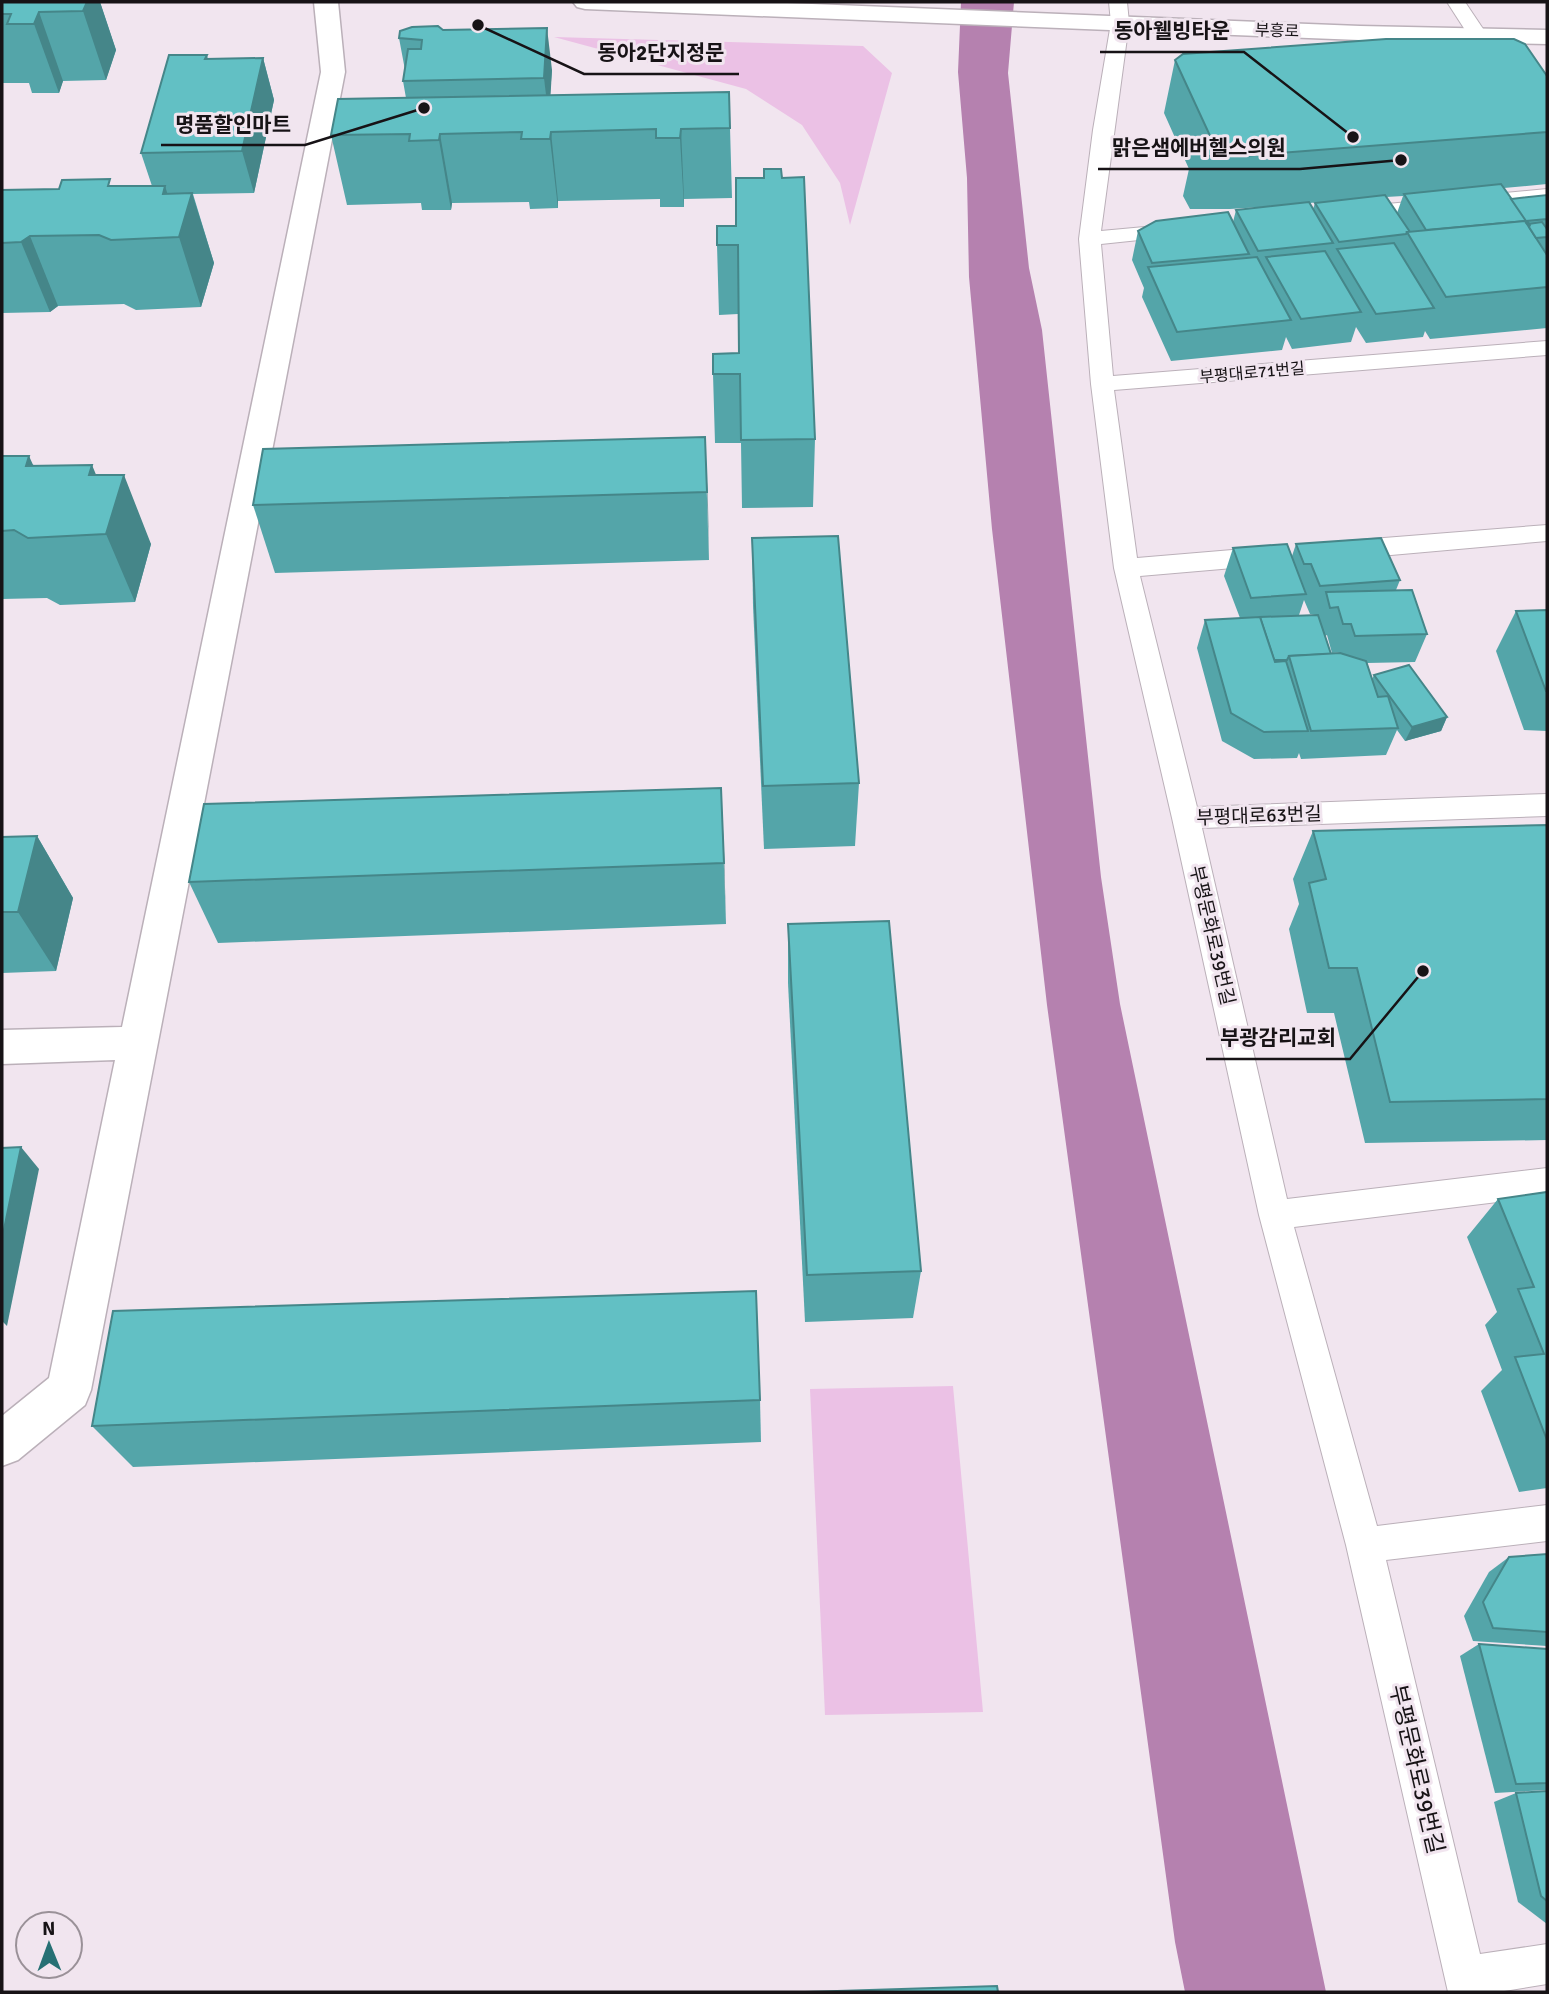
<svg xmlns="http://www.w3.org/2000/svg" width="1549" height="1994" viewBox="0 0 1549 1994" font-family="Signika,'Noto Sans KR',sans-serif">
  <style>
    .green { fill: #ebc1e5 }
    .water { fill: #b581af }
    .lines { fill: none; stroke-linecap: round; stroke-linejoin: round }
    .service-casing { stroke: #bbb0b9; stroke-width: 2 }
    .minor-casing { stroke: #bbb0b9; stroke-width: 3 }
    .secondary-casing { stroke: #bbb0b9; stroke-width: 3 }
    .service { fill: #fff; fill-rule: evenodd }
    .minor { fill: #fff; fill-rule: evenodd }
    .secondary { fill: #fff; fill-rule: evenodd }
    .wall { fill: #54a5a9; fill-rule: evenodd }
    .shaded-wall { fill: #458689 }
    .building { fill: #62c0c4; stroke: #458689; stroke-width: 2 }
    .labels { text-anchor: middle; stroke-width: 6; stroke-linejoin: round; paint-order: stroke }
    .far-street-label { font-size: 16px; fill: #171316; stroke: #f1e5ef }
    .street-label { font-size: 19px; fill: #171316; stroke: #f1e5ef }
    .near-street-label { font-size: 23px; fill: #171316; stroke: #f1e5ef }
    .leader { fill: none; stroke: #171316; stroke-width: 2.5 }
    .callout-dot { fill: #171316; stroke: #f1e5ef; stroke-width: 2.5 }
    .callout-label { font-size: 21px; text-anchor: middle; font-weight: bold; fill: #171316; stroke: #f1e5ef; stroke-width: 6; stroke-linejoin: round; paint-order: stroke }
  </style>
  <rect width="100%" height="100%" fill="#f1e5ef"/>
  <!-- green -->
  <g class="green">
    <polygon points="554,37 863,46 892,73 850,225 840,183 802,125 746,89"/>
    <polygon points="953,1386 983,1712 825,1715 810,1389"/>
  </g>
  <!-- water -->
  <polygon class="water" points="961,2 1014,2 1008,73 1029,268 1042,330 1101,877 1120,1004 1326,1992 1185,1992 1175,1942 1047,1005 992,529 969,277 967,178 958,72"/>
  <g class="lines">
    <!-- service casing -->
    <g class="service-casing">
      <g id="service">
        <polygon points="1109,2 1127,2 1129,23 1101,231 1177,224 1184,226 1188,230 1184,234 1177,236 1101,244 1113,376 1547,341 1547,355 1114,390 1137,558 1268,547 1277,550 1280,556 1277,562 1268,565 1140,576 1197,807 1547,794 1547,816 1202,828 1287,1199 1547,1168 1547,1196 1294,1227 1377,1526 1547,1505 1547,1541 1386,1560 1480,1954 1547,1944 1547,1984 1498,1992 1448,1992 1346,1545 1259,1215 1172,818 1114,568 1091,384 1079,239 1093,130 1111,23"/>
        <polygon points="1447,2 1465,2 1506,63 1503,67 1489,67"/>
        <polygon points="1547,189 1547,201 1355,219 1348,217 1345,213 1348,209 1355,207"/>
        <polygon points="1547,525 1547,541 1346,559 1337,556 1334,550 1337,544 1346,541"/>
      </g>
    </g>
    <!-- minor casing -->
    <g class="minor-casing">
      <polygon id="minor" points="314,2 338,2 345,72 91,1390 85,1405 18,1460 2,1466 2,1416 49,1378 115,1060 2,1064 2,1030 122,1027 321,72"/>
    </g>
    <!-- secondary casing -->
    <g class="secondary-casing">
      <polygon id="secondary" points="573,2 759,2 1360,26 1547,30 1547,44 1360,40 585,9 577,7"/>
    </g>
    <!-- service -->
    <use href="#service" class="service"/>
    <!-- minor -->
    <use href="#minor" class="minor"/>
    <!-- secondary -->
    <use href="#secondary" class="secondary"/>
  </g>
  <!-- wall -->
  <g class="wall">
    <polygon points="2,2 100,2 116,50 106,80 63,81 59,93 32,93 29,83 2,83"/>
    <polygon points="443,30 552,70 550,95 729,92 732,198 684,199 684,207 660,207 660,199 558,201 558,208 530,209 529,202 452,203 451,210 422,210 421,203 347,205 331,135 406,98 403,81 405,70 399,38"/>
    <polygon points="207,55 208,59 263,58 274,100 254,193 193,194 214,263 201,307 136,310 124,304 58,306 50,312 2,313 2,190 59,189 112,186 152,186 141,153"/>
    <path d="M1175,60L1547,76V184L1504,188L1511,199L1547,195V328L1430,339L1425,331L1423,337L1366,343L1356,327L1351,342L1292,349L1286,337L1282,350L1171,361L1142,297L1144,288L1132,260L1138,231L1233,222L1236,210L1274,206L1230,209H1190L1183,196L1189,169L1164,113ZM1403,196L1397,213L1386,197ZM1319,202L1315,203L1313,209L1310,203Z"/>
    <polygon points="782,178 815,439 813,507 742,508 741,443 715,443 713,374 739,353 738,314 719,315 717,245"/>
    <polygon points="705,437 709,560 275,573 253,505"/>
    <polygon points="2,456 34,465 97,475 151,544 135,602 60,605 47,598 2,599"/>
    <polygon points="752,538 859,783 855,846 764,849 753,606"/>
    <path d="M1296,544L1400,580L1396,590L1427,634L1415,662L1367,663L1372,679L1374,675L1447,717L1441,731L1405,741L1397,730L1386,755L1301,759L1299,753L1297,758L1254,759L1222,741L1197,648L1205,620L1240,618L1224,576L1233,548L1292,556ZM1304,600L1310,614L1317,615H1299ZM1327,635L1332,653L1340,652V653L1331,654L1325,636Z"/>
    <polygon points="1547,610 1547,731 1524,730 1496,651 1516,611"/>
    <polygon points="721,788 726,924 218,943 189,882"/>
    <polygon points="1547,825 1547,1140 1365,1143 1334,1013 1307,1013 1289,929 1299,904 1293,879 1313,831"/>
    <polygon points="37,836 73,898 56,971 2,973 2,837"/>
    <polygon points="788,924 921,1271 913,1318 805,1322 788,983"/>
    <polygon points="1547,1192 1547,1488 1519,1492 1481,1391 1502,1370 1485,1325 1497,1312 1467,1237 1498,1199"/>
    <polygon points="760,1400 761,1442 133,1467 92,1426"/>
    <polygon points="1547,1554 1547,1646 1473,1641 1464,1616 1489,1572 1509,1557"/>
    <polygon points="1479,1644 1547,1649 1547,1790 1495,1793 1460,1656"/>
    <polygon points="1547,1791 1547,1924 1518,1902 1494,1802 1516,1793"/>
  </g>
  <!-- shaded-wall -->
  <g class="shaded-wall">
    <polygon points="87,2 100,2 116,50 106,80 83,11"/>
    <polygon points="39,12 63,81 59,93 34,24"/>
    <polygon points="547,28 552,70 549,120 544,78"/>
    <polygon points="263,58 274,100 254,193 242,151"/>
    <polygon points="681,129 684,199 684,207 680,138"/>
    <polygon points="551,132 558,201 558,208 550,139"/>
    <polygon points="440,134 452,203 451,210 439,140"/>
    <polygon points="165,186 180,233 192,193 214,263 201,307 179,237 163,194"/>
    <polygon points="30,236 58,306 50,312 21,242"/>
    <polygon points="705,437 708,505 709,560 707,492"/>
    <polygon points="29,456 60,524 26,466"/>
    <polygon points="92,465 112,513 124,475 151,544 135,602 106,534 89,475"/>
    <polygon points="1447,717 1441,731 1405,741 1412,727"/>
    <polygon points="721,788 724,851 726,924"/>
    <polygon points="37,836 73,898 56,971 18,912"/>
    <polygon points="21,1147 39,1169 7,1326 2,1321 2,1239"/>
  </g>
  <!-- building -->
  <g class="building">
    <polygon points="2,2 87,2 83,11 39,12 34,24 7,24 11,14 2,14"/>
    <polygon points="438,26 443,30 547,28 544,78 403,81 408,49 421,49 422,40 399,38 400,31 412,27"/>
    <polygon points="1386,39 1514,39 1525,44 1547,76 1547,132 1243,156 1202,156 1195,143 1212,140 1175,60 1183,54"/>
    <polygon points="169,55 207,55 205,59 263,58 242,151 141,153"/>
    <polygon points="729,92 730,128 681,129 680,138 656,138 656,129 551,132 550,139 521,139 522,132 440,134 439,140 409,141 410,134 331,135 338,99"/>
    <polygon points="764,169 781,169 782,178 804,177 815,439 741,440 740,374 713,374 713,354 739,353 738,245 717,245 717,226 736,226 736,178 764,178"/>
    <polygon points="110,179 108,186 165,186 163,194 192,193 179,237 111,240 99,235 30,236 21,242 2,243 2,190 59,189 62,180"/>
    <polygon points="1501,184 1530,225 1528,225 1525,221 1426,230 1404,194"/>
    <polygon points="1385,195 1410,232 1407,232 1406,234 1339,242 1315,203"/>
    <polygon points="1547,195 1547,219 1526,221 1511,199"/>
    <polygon points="1309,202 1333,243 1258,251 1236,210"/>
    <polygon points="1228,212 1249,254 1152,263 1138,231 1156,221"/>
    <polygon points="1525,221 1547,255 1547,287 1446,297 1407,232"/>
    <polygon points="1542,222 1547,229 1547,237 1536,238 1529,227 1530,225 1528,224"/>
    <polygon points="1394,243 1434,308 1376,314 1337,249"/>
    <polygon points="1325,251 1361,312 1301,319 1266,257"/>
    <polygon points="1257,257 1291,320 1177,332 1148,267"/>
    <polygon points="705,437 707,492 253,505 263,449"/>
    <polygon points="2,456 29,456 26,466 92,465 89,475 124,475 106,534 28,538 14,530 2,531"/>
    <polygon points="838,536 859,783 763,786 752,538"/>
    <polygon points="1381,538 1400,580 1320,586 1311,564 1304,564 1296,544"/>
    <polygon points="1287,544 1306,594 1251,598 1233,548"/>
    <polygon points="1412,590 1427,634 1355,636 1351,624 1343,624 1338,607 1330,608 1326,592"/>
    <polygon points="1547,610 1547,691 1546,691 1516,611"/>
    <polygon points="1318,615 1331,654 1289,656 1287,660 1274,660 1260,617"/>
    <polygon points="1260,617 1275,662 1286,661 1308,731 1264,732 1231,713 1205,620"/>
    <polygon points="1340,653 1366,661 1378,697 1388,696 1398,728 1311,731 1289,656"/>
    <polygon points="1409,665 1447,717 1412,727 1374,675"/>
    <polygon points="721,788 724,863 189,882 204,804"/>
    <polygon points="1547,825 1547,1099 1390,1102 1357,968 1329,968 1309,883 1326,879 1313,831"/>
    <polygon points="37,836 18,912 2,912 2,837"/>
    <polygon points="889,921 921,1271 807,1275 788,924"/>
    <polygon points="21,1147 2,1239 2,1148"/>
    <polygon points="1547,1192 1547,1440 1515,1357 1544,1354 1518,1289 1534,1287 1498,1199"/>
    <polygon points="756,1291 760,1400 92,1426 113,1311"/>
    <polygon points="1547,1554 1547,1632 1493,1628 1483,1602 1509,1557"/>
    <polygon points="1479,1644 1547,1649 1547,1783 1516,1784"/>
    <polygon points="1547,1791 1547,1901 1541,1896 1516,1793"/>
    <polygon points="997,1986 998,1992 805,1992"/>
  </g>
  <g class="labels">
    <!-- far-street labels -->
    <g class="far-street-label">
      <text transform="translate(1277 30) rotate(2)" y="6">부흥로</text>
      <text transform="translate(1252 372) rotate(-5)" y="6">부평대로71번길</text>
    </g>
    <!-- street labels -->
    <g class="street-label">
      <text transform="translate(1259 815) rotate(-2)" y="7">부평대로63번길</text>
      <text transform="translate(1213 935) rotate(77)" y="7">부평문화로39번길</text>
    </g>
    <!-- near-street labels -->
    <g class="near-street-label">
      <text transform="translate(1417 1769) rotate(77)" y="8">부평문화로39번길</text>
    </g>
  </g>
  <!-- callouts -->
  <path class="leader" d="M1353 137L1244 52H1100M478 25L584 74H739M424 108L305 145H161M1401 160L1300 169H1098M1423 971L1350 1059H1206"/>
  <g class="callout-dot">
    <circle cx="1353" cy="137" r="7"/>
    <circle cx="478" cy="25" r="7"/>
    <circle cx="424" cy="108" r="7"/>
    <circle cx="1401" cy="160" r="7"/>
    <circle cx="1423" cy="971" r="7"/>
  </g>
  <g class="callout-label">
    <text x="1172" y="38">동아웰빙타운</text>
    <text x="661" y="60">동아2단지정문</text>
    <text x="233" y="132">명품할인마트</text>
    <text x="1199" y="155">맑은샘에버헬스의원</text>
    <text x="1278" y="1045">부광감리교회</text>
  </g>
  <!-- border -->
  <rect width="1549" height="1994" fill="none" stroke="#171316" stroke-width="7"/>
  <!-- north arrow -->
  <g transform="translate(49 1945) rotate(359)"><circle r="33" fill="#f1e5ef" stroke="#9a9198" stroke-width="2"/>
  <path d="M0-5L12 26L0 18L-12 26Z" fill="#267074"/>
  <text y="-10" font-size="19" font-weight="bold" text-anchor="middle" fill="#171316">N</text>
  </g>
</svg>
